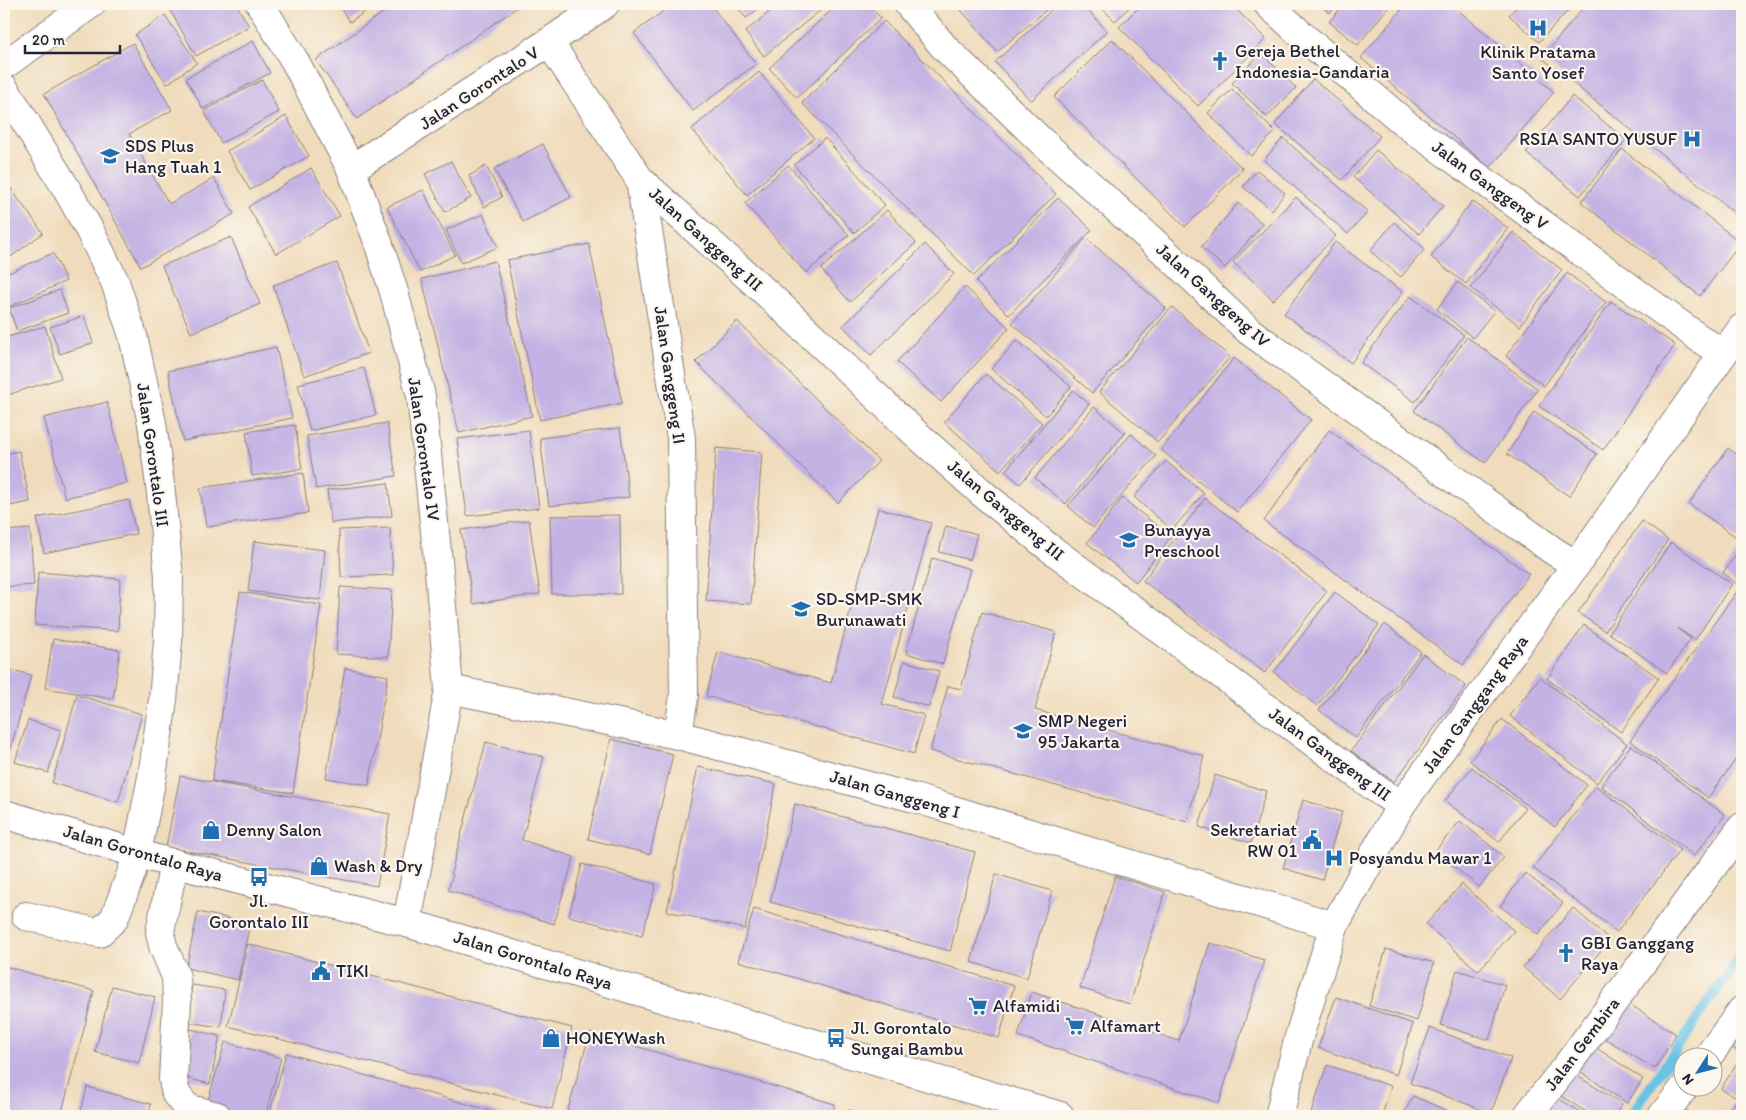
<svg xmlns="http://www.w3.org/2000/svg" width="1746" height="1120" viewBox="0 0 1746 1120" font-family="Itim,sans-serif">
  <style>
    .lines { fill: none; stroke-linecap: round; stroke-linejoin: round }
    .stream { stroke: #68c4e6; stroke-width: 10 }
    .building { fill: #c4b2e4 }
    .minor-casing { stroke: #897f7c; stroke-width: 30 }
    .minor { stroke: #fff; stroke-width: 28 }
    .labels { text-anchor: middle; stroke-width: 4.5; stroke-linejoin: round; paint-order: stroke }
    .poi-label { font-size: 18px; fill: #22223b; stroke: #fbf7ec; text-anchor: start }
    .street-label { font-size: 18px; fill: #22223b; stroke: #fbf7ec }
  </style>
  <rect width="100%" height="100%" fill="#fbf7ec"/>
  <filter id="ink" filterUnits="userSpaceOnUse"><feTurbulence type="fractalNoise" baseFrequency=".02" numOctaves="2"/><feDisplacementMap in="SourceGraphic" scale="10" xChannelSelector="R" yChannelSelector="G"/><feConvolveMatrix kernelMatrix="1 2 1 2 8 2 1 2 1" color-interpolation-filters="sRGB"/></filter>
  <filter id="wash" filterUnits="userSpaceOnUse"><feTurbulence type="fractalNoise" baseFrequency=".0096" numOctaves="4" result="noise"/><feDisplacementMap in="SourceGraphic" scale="20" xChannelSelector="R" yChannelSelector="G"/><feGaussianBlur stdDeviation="1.12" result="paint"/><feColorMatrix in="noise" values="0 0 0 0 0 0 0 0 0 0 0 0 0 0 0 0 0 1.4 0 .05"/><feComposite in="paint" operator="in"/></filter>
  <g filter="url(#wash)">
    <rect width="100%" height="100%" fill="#f0dcbc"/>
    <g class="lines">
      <!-- stream -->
      <polyline class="stream" points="1630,1116 1742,954"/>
    </g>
    <g id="blocks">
      <!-- building -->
      <g class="building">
        <polygon points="181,4 236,4 249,26 196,56 170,10"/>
        <polygon points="337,4 376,4 350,22"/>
        <polygon points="395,4 522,4 357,119 316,60"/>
        <polygon points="673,4 710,4 756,64 693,111 634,33"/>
        <polygon points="735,4 765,4 746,18"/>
        <polygon points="779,4 828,4 764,56 745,32"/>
        <polygon points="838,4 868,4 881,18 797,98 769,68"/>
        <polygon points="956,4 1053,4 997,52"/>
        <polygon points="1058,4 1082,4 1107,31 1031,101 995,62"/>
        <polygon points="1098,4 1133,4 1115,21"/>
        <polygon points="1142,4 1231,4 1266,39 1198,106 1119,27"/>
        <polygon points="1319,4 1338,4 1330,13"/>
        <polygon points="1344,4 1391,4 1358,45 1329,22"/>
        <polygon points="1406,4 1451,4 1554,92 1490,168 1361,58"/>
        <polygon points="1519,4 1574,4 1539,42 1509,15"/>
        <polygon points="1586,4 1733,4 1742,11 1742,219 1542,58"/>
        <polygon points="165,15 197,63 167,84 135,35"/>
        <polygon points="884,21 1056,194 974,276 802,103"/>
        <polygon points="1112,39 1243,169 1185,227 1054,97"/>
        <polygon points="253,41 270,73 203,109 186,78"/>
        <polygon points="133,43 172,110 129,134 169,204 214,178 234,214 141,267 44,94"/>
        <polygon points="1261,53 1296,88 1267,117 1232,83"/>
        <polygon points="759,72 814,138 747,195 692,129"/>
        <polygon points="1313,79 1380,136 1342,180 1275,124"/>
        <polygon points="262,80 279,112 221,143 204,111"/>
        <polygon points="1232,89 1275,132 1251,156 1208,113"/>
        <polygon points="1572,96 1626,140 1580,196 1526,153"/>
        <polygon points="286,116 309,156 250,190 227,151"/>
        <polygon points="825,138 885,205 854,233 794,165"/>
        <polygon points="1283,138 1368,212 1348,234 1264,160"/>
        <polygon points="543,144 571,197 523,222 494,169"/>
        <polygon points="1622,149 1741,243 1700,296 1581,202"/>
        <polygon points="1376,150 1443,206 1419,234 1353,177"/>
        <polygon points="451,161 471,198 445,212 425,174"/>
        <polygon points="788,165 849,235 806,273 745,203"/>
        <polygon points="486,166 502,197 484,207 469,176"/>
        <polygon points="311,168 340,216 276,254 248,207"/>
        <polygon points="1257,170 1285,193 1272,210 1243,187"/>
        <polygon points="4,179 43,233 4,262"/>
        <polygon points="423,190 455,255 420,272 387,207"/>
        <polygon points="1296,197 1336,236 1273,300 1233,262"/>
        <polygon points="1058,198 1092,230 1009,315 976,282"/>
        <polygon points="1472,201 1508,228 1466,284 1431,257"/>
        <polygon points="1238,203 1263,224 1225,268 1201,247"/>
        <polygon points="887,210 916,243 850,302 821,269"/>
        <polygon points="483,214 498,247 461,263 446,230"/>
        <polygon points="1394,222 1425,249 1401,277 1370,251"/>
        <polygon points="1513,232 1562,270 1520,326 1471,288"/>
        <polygon points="231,237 260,304 191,333 162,266"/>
        <polygon points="1086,238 1166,308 1092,393 1012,323"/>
        <polygon points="1335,242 1403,292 1351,363 1284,314"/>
        <polygon points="589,244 622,403 540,420 507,260"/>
        <polygon points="925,244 954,274 871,355 843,326"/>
        <polygon points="53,253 66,281 4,309 4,275"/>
        <polygon points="495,261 532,416 459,433 422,279"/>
        <polygon points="337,263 369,353 304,376 273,285"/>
        <polygon points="1567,273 1606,302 1544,386 1506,356"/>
        <polygon points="1458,282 1494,311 1473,338 1437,309"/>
        <polygon points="965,287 1009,328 941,402 897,362"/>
        <polygon points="60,290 68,313 17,331 9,308"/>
        <polygon points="1410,296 1464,335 1415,402 1361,363"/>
        <polygon points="1611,301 1675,345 1603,450 1539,406"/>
        <polygon points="1172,307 1230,357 1158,442 1099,392"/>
        <polygon points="84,316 93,343 60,354 50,327"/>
        <polygon points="737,321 879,461 838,503 696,362"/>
        <polygon points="45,326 61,378 4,396 4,338"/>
        <polygon points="1467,337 1538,389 1485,463 1414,411"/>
        <polygon points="1017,340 1071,387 1046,416 991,369"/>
        <polygon points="276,347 292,418 183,441 168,371"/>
        <polygon points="1234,358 1311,420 1237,512 1161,450"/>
        <polygon points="364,368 376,415 310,431 298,384"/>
        <polygon points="986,374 1042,423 1000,471 944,422"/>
        <polygon points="1073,390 1089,404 1020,484 1005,471"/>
        <polygon points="107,402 127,483 65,498 44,418"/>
        <polygon points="1094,407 1125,433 1066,504 1035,478"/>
        <polygon points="1534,412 1597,454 1569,496 1507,454"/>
        <polygon points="387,423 396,476 316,489 307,436"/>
        <polygon points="295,425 302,469 252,476 246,432"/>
        <polygon points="620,428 629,497 549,506 540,438"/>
        <polygon points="529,430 539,508 467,516 457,439"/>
        <polygon points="1329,430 1529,574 1463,665 1264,521"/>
        <polygon points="1131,434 1156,456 1093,528 1068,506"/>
        <polygon points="1742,442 1742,453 1737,449"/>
        <polygon points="716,448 762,452 751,604 706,601"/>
        <polygon points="1728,448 1742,458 1742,541 1689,504"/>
        <polygon points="19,451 30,502 4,507 4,454"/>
        <polygon points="1166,461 1204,493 1172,530 1134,497"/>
        <polygon points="303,473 308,513 206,527 200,488"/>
        <polygon points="388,483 392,516 331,523 327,490"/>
        <polygon points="1122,498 1171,537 1136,582 1087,543"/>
        <polygon points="1205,498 1327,591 1265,673 1143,581"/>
        <polygon points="129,500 136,534 44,553 37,518"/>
        <polygon points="878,508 931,523 882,704 924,715 914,754 706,696 718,652 831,683"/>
        <polygon points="620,515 621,594 552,594 550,516"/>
        <polygon points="529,520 540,594 473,604 461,530"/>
        <polygon points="1642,521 1668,540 1605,631 1578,613"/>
        <polygon points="946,526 977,534 970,560 939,552"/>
        <polygon points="390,528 393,575 341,577 339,530"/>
        <polygon points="30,529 34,585 4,587 4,531"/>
        <polygon points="254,541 325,550 320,600 248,591"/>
        <polygon points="1671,542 1732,584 1695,640 1677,628 1691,639 1667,673 1609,633"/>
        <polygon points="1742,546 1742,588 1723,573"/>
        <polygon points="932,558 970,569 943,664 906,653"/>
        <polygon points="38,572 120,579 118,631 35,625"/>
        <polygon points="340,587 392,590 388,657 336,654"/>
        <polygon points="1738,590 1742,593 1742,751 1708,798 1630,741"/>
        <polygon points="240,592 321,605 293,793 212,781"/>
        <polygon points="1335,592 1379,625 1317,706 1274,672"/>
        <polygon points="982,612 1056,632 1035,710 1204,756 1187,822 930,751 948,686 961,689"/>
        <polygon points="1385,624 1421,652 1356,738 1319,710"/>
        <polygon points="1584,625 1659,678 1621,732 1547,679"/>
        <polygon points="53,639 120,650 113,699 45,688"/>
        <polygon points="1423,654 1466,686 1394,782 1351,751"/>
        <polygon points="904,661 939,671 929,707 894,697"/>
        <polygon points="4,668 31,675 10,751 4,749"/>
        <polygon points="345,668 388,676 369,785 326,778"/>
        <polygon points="1540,677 1627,744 1597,783 1510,716"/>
        <polygon points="77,695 142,714 118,802 52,783"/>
        <polygon points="1502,719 1587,785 1555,827 1470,761"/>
        <polygon points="28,720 61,730 48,773 15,762"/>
        <polygon points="611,739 673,754 650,854 588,839"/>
        <polygon points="486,742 544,757 522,840 574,857 554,924 448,890 453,874 451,873"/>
        <polygon points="1631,745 1725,815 1694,856 1601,786"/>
        <polygon points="698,767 776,784 745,929 667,911"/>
        <polygon points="1472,767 1525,808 1499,842 1445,801"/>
        <polygon points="1215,775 1266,791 1251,843 1199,827"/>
        <polygon points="180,776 390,814 377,886 166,847"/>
        <polygon points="1596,786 1680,850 1617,932 1533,868"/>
        <polygon points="1303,800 1342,812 1322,880 1283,868"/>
        <polygon points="795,804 975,852 950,951 770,902"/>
        <polygon points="1460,821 1504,857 1479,887 1435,851"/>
        <polygon points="582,864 656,884 642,936 569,916"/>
        <polygon points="1525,873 1563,903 1538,935 1500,906"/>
        <polygon points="996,874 1052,891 1027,978 971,962"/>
        <polygon points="1115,876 1165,892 1130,1004 1080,988"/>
        <polygon points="1462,884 1514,931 1478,971 1426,924"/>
        <polygon points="1573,908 1610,940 1560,999 1523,967"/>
        <polygon points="754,909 1014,986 999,1038 738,961"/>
        <polygon points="198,912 250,923 238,980 186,968"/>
        <polygon points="1210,943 1264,960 1219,1103 1018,1036 1032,992 1179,1041"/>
        <polygon points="248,944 572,1028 552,1109 228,1026"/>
        <polygon points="1386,949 1434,963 1417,1021 1369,1006"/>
        <polygon points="4,966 94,991 61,1116 4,1116"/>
        <polygon points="1457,970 1505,985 1489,1040 1441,1025"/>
        <polygon points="192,985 225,990 221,1027 187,1022"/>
        <polygon points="112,986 155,997 139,1063 95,1052"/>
        <polygon points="1336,997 1413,1024 1396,1075 1318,1048"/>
        <polygon points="1626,1002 1676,1034 1655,1069 1604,1038"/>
        <polygon points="1742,1017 1742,1055 1724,1041"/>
        <polygon points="1430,1028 1511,1058 1491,1113 1410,1083"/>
        <polygon points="190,1029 220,1036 210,1084 179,1076"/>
        <polygon points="590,1033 835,1104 832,1116 566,1116"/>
        <polygon points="225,1042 281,1058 265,1116 224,1116 205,1111"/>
        <polygon points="1589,1043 1643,1079 1627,1103 1573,1067"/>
        <polygon points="286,1053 467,1104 509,1116 269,1116"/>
        <polygon points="1738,1061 1742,1063 1742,1101 1721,1089"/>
        <polygon points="1327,1065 1391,1086 1382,1116 1310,1116"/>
        <polygon points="1570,1071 1622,1104 1614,1116 1593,1116 1556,1093"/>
        <polygon points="87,1087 151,1104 148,1116 80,1116"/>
        <polygon points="1552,1094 1586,1116 1537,1116"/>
        <polygon points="1413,1096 1459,1116 1403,1116"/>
        <polygon points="1736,1101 1742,1106 1742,1116 1725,1116"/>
        <polygon points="1677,1105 1696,1116 1671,1116"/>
        <polygon points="849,1110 869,1116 847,1116"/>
      </g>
    </g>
  </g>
  <g filter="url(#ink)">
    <use href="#blocks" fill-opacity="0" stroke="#897f7c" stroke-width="1"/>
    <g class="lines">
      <!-- minor casing -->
      <g class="minor-casing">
        <g id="minor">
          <polyline points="260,4 296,63 351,169 377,239 394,292 421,396 439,571 449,689 407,923"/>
          <polyline points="908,4 944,47 1040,140 1166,253 1249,331 1552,550 1576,565"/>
          <polyline points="1268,4 1305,38 1407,125 1699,338 1723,354"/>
          <polyline points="549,42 640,180 681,438 684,696 678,735"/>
          <polyline points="4,65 91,4"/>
          <polyline points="4,88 20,113 66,188 90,231 115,282 133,336 152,423 161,493 169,577 168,641 163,700 152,777 137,853 132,871 114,919 99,933 26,916"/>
          <polyline points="351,169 549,42 605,4"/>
          <polyline points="640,180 772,298 914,432 982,493 1047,546 1382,793 1401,805"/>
          <polyline points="449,689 678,735 914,798 1334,926"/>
          <polyline points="4,814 153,858 407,923 1060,1116"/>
          <polyline points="174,863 160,932 163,946 176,977 177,1001 173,1080 176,1094 187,1108 217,1116"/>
          <polyline points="1707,1058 1742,1010"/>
          <polyline points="1279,1116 1300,1033 1334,926 1401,805 1576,565 1723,354 1742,328"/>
          <polyline points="1527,1116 1568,1064 1742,827"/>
          <polyline points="1662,1116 1684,1088"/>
        </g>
      </g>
      <!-- minor -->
      <use href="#minor" class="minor"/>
    </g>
  </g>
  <!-- icons -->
  <defs>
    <g id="hospital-bare" transform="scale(1.5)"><path d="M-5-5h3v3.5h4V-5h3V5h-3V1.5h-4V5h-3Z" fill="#1f6fb2" stroke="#fbf7ec" stroke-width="2.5" paint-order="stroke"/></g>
    <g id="church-bare" transform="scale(1.5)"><path d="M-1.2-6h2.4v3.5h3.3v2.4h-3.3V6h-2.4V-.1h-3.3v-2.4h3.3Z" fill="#1f6fb2" stroke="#fbf7ec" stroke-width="2.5" paint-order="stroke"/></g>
    <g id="school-bare" transform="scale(1.5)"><path d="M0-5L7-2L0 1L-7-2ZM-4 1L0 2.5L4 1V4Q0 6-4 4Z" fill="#1f6fb2" stroke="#fbf7ec" stroke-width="2.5" paint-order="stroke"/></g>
    <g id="shop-bare" transform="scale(1.5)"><path d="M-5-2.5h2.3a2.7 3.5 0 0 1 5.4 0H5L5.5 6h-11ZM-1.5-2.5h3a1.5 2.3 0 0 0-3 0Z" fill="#1f6fb2" stroke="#fbf7ec" stroke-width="2.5" paint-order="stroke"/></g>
    <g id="civic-bare" transform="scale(1.5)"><path d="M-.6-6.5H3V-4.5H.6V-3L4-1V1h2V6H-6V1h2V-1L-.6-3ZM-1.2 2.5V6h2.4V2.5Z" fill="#1f6fb2" stroke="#fbf7ec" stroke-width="2.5" paint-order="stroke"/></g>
    <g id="bus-bare" transform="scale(1.5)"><path d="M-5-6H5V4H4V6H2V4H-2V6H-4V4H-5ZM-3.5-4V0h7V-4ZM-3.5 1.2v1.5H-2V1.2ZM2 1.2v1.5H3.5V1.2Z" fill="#1f6fb2" stroke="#fbf7ec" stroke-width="2.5" paint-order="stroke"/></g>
    <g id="supermarket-bare" transform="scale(1.5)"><path d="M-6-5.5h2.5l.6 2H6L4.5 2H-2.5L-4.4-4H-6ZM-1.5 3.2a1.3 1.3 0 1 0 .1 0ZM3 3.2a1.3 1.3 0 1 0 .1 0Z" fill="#1f6fb2" stroke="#fbf7ec" stroke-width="2.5" paint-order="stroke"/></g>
  </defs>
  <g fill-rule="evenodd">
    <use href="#hospital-bare" x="1538" y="28"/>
    <use href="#church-bare" x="1220" y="61"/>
    <use href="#hospital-bare" x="1692" y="139"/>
    <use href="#school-bare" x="110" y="156"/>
    <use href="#school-bare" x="1129" y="540"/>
    <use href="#school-bare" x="801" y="609"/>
    <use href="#school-bare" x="1023" y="731"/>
    <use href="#shop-bare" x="211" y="830"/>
    <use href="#civic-bare" x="1312" y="840"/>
    <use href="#hospital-bare" x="1334" y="858"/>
    <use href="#shop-bare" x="319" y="866"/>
    <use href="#bus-bare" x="259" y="877"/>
    <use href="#church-bare" x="1566" y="953"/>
    <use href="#civic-bare" x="321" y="971"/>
    <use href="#supermarket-bare" x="978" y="1006"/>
    <use href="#supermarket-bare" x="1075" y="1026"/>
    <use href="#shop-bare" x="551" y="1038"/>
    <use href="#bus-bare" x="836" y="1038"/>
  </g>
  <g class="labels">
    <!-- poi labels -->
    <g class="poi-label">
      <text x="1235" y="57">Gereja Bethel<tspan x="1235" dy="21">Indonesia-Gandaria</tspan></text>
      <text x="1538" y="58" text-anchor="middle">Klinik Pratama<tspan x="1538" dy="21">Santo Yosef</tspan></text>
      <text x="1677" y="145" text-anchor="end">RSIA SANTO YUSUF</text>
      <text x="125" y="152">SDS Plus<tspan x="125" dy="21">Hang Tuah 1</tspan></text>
      <text x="1144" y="536">Bunayya<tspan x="1144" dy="21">Preschool</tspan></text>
      <text x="816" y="605">SD-SMP-SMK<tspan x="816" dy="21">Burunawati</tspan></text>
      <text x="1038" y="727">SMP Negeri<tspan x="1038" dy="21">95 Jakarta</tspan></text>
      <text x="226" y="836">Denny Salon</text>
      <text x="1297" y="836" text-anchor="end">Sekretariat<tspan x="1297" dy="21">RW 01</tspan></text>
      <text x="1349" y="864">Posyandu Mawar 1</text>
      <text x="334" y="872">Wash &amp; Dry</text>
      <text x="259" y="907" text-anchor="middle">Jl.<tspan x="259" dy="21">Gorontalo III</tspan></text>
      <text x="1581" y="949">GBI Ganggang<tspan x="1581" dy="21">Raya</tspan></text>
      <text x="336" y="977">TIKI</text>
      <text x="993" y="1012">Alfamidi</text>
      <text x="1090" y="1032">Alfamart</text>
      <text x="851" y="1034">Jl. Gorontalo<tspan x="851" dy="21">Sungai Bambu</tspan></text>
      <text x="566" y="1044">HONEYWash</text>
    </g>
    <!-- street labels -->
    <g class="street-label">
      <text transform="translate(479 88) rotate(-33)" y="6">Jalan Gorontalo V</text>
      <text transform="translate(1490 185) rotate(36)" y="6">Jalan Ganggeng V</text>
      <text transform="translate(706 239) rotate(42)" y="6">Jalan Ganggeng III</text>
      <text transform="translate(1213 295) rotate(42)" y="6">Jalan Ganggeng IV</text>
      <text transform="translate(670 375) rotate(82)" y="6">Jalan Ganggeng II</text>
      <text transform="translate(424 449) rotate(82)" y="6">Jalan Gorontalo IV</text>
      <text transform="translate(153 455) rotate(82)" y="6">Jalan Gorontalo III</text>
      <text transform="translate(1006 510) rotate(40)" y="6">Jalan Ganggeng III</text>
      <text transform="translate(1475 704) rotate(-54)" y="6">Jalan Ganggang Raya</text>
      <text transform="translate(1330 754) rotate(36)" y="6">Jalan Ganggeng III</text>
      <text transform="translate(895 794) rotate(16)" y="6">Jalan Ganggeng I</text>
      <text transform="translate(143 853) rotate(16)" y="6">Jalan Gorontalo Raya</text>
      <text transform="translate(533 960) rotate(17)" y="6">Jalan Gorontalo Raya</text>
      <text transform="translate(1582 1044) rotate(-53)" y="6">Jalan Gembira</text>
    </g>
  </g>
  <!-- margin -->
  <rect width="1746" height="1120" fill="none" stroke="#fbf7ec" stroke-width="20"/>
  <!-- north arrow -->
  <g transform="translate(1698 1072) rotate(234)"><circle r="24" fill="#fbf7ec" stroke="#a4a2a5"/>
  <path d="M0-4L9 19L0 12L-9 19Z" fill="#1f6fb2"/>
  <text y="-8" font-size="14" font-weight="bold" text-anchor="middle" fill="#22223b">N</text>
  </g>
  <!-- scale -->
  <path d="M25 45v8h95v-8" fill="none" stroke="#22223b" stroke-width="2.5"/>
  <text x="32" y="45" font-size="15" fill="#22223b" stroke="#fbf7ec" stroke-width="4" paint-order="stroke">20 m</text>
</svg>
